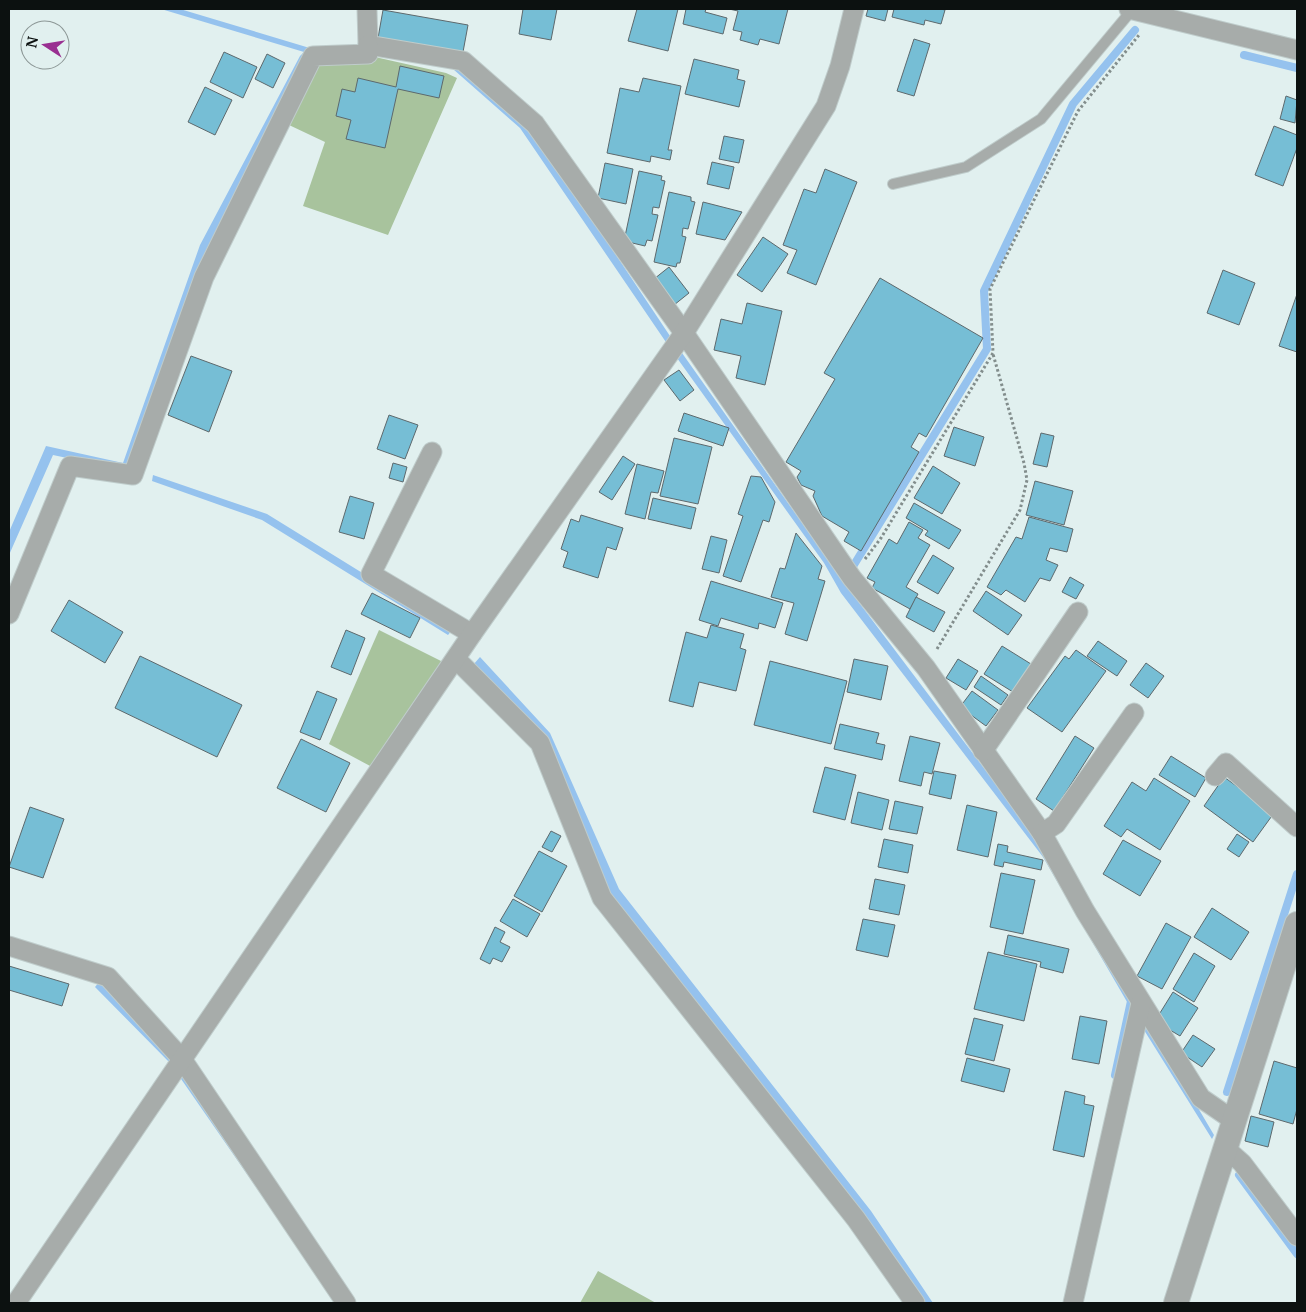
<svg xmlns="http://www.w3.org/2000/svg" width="1306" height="1312" viewBox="0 0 1306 1312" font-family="Merriweather,serif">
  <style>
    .green { fill: #a8c39d }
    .water { fill: #95c2ee }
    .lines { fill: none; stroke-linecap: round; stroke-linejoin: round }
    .stream { stroke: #95c2ee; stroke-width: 8 }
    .building { fill: #76bed5; stroke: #5d696d }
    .service-casing { stroke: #bfcccb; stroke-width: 12 }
    .minor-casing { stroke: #bfcccb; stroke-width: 21 }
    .tertiary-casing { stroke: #bfcccb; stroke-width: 26 }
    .path { stroke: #828d8c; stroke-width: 3; stroke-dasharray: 2.5 2.5; stroke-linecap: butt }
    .service { stroke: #a7acaa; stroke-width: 10 }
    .minor { stroke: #a7acaa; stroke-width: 19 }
    .tertiary { stroke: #a7acaa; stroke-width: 24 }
  </style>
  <rect width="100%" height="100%" fill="#e1f0ef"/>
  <!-- green -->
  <g class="green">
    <polygon points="375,57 446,73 457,78 388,235 303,206 325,142 289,125 317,66"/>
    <polygon points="379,630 443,662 372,767 329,744"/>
    <polygon points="598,1271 656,1303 580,1303"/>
  </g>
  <!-- water -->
  <g class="water">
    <polygon points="161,9 180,9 313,49 358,45 457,63 526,120 670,336 848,588 1048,853 1214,1135 1212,1139 1134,1014 1068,1303 1063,1303 1130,1007 1043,857 841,593 824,563 672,351 520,128 453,69 358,51 314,54 128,471 53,455 9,555 9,532 46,446 123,463 200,245 300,56 304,52"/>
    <polygon points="153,475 267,514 453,629 448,635 262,520 152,481"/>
    <polygon points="480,657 550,733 619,889 871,1211 933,1303 922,1303 861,1216 610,893 544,737 473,665"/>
    <polygon points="100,981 175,1059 308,1262 170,1063 95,987"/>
  </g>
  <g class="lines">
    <!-- stream -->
    <g class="stream">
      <polyline points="1244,55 1297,68"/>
      <polyline points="852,568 987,349 984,291 1073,104 1135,30"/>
      <polyline points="1115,1075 1131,1001"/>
      <polyline points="1227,1092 1297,874"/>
      <polyline points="1239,1175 1297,1254"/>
    </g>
  </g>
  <!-- building -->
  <g class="building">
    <polygon points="523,9 557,9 551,40 519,34"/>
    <polygon points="637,9 678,9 668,51 628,41"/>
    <polygon points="686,9 706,9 705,12 727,18 723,34 683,24"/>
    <polygon points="729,9 788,9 779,44 760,39 758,45 740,40 742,32 733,30 738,11"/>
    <polygon points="868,9 888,9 885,21 866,16"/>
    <polygon points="894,9 941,9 945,10 941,24 925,20 924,25 892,17"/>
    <polygon points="383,10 468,25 463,52 378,38"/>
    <polygon points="914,39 930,44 914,96 897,91"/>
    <polygon points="224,52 257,67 243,98 210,82"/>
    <polygon points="267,54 285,63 273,88 255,79"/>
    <polygon points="694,59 739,70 737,79 745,81 739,107 685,94"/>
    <polygon points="400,66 444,76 439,98 398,89 385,148 346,139 351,120 336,116 342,89 355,92 358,78 396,87"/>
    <polygon points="643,78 681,86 668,150 672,150 670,160 651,156 650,162 607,153 620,88 639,92"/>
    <polygon points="205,87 232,100 215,135 188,122"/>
    <polygon points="1286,96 1297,100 1295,123 1280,119"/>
    <polygon points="1274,126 1297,135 1297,148 1283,186 1255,175"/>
    <polygon points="724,136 744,140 739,163 719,159"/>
    <polygon points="712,162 734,167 729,189 707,184"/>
    <polygon points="605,163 633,169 626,204 598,198"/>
    <polygon points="825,169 857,182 816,285 787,273 797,250 783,245 804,189 816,193"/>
    <polygon points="639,171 662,176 661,180 665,181 659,208 653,207 652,214 658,215 652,241 647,240 645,246 624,241"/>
    <polygon points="669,192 691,197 691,201 695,202 688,229 683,228 682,236 686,237 680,263 677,263 676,267 654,262"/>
    <polygon points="703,202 742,212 725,240 696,234"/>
    <polygon points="763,237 788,254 762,292 737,275"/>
    <polygon points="669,267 689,293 669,309 649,283"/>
    <polygon points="1223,270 1255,283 1239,325 1207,313"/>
    <polygon points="880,278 983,338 926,437 919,433 911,447 919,452 861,551 844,541 849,532 822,516 813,496 815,491 801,485 797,477 801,471 786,462 835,379 824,373"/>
    <polygon points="1297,294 1297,352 1279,346"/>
    <polygon points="747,303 782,311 765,385 736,378 741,356 714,350 721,319 742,324"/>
    <polygon points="191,356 232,371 209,432 168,415"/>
    <polygon points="679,370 694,390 680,401 664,380"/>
    <polygon points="684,413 729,428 723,446 678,431"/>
    <polygon points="389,415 418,425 405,459 377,449"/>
    <polygon points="954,427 984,437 975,466 944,456"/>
    <polygon points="1041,433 1054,436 1047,467 1033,464"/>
    <polygon points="674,438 712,447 698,504 660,496"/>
    <polygon points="623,456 635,464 612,500 599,492"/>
    <polygon points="393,463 407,467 403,482 389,478"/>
    <polygon points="637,464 664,471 658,493 651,492 645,519 625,514"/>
    <polygon points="933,466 960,483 942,514 914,498"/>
    <polygon points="751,476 761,477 775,502 769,522 763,520 741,582 723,576 743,516 738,514"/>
    <polygon points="1035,481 1073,491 1064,525 1026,515"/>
    <polygon points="350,496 374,503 364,539 339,532"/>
    <polygon points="653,498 696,508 691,529 648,519"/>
    <polygon points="914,503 961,530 949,549 925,535 928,531 906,518"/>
    <polygon points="581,515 623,528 616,550 607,547 598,578 563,567 568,552 561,549 571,519 579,522"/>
    <polygon points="1029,517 1073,529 1067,552 1050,548 1046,560 1058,565 1050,581 1040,578 1025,602 1006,590 1001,595 987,587 1016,537 1022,539"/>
    <polygon points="909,522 923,530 918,538 930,545 906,587 918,594 910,609 872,588 875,582 867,578 889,539 897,544"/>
    <polygon points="796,533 822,566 818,579 825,581 807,641 785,634 794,603 771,597 780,568 785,569"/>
    <polygon points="711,536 727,540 719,573 702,569"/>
    <polygon points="933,555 954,568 938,594 917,582"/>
    <polygon points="1070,577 1084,585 1076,599 1062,592"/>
    <polygon points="711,581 783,603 775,628 759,623 758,629 721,618 718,626 699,620"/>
    <polygon points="986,591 1022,615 1008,635 973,611"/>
    <polygon points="372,593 420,618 410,638 361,614"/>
    <polygon points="916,597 945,612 934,632 906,617"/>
    <polygon points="69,600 123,632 105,663 51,631"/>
    <polygon points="711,625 744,634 740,648 746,650 736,691 699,682 693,707 669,701 686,632 707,638"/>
    <polygon points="346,630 365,638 351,675 331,667"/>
    <polygon points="1098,641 1127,661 1117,676 1087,656"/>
    <polygon points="1002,646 1031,664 1013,692 984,674"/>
    <polygon points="1076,650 1106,671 1062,732 1027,708 1065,656 1069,659"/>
    <polygon points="140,656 242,705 217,757 115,708"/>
    <polygon points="854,659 888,666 881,700 847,692"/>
    <polygon points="958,659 978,671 966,690 946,678"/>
    <polygon points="770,661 847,681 831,744 754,725"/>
    <polygon points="1146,663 1164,676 1148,698 1130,685"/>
    <polygon points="981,676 1008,695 1001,705 974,687"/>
    <polygon points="317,691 337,699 320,740 300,732"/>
    <polygon points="972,691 998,710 986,726 960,707"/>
    <polygon points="840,724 879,733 876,743 885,745 882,760 834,749"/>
    <polygon points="910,736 940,743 932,774 924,772 921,786 899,781"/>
    <polygon points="1075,736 1094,748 1054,811 1036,799"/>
    <polygon points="301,739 350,763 326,812 277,788"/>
    <polygon points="1171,756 1206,778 1195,797 1159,775"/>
    <polygon points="825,767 856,775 845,820 813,812"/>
    <polygon points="934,771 956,775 951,799 929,794"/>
    <polygon points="1224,777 1274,813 1253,842 1204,806"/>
    <polygon points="1154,778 1190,801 1160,850 1127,829 1121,837 1104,826 1132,782 1146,791"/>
    <polygon points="858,792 889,800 882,830 851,823"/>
    <polygon points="895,801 923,807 917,834 889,829"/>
    <polygon points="967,805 997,812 988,857 957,850"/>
    <polygon points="30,807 64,819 43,878 9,867"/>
    <polygon points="551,831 561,836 552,852 542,847"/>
    <polygon points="1237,834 1249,842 1239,857 1227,849"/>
    <polygon points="884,839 913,845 908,873 878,867"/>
    <polygon points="1123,840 1161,861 1140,896 1103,874"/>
    <polygon points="998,844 1008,846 1007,852 1043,860 1041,870 1004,862 1003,867 994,865"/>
    <polygon points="539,851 567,866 542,912 514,896"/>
    <polygon points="1001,873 1035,880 1023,934 990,927"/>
    <polygon points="875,879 905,885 899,915 869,909"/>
    <polygon points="513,899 540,914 527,937 500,921"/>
    <polygon points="1212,908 1249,932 1231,960 1194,937"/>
    <polygon points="863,919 895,925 888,957 856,950"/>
    <polygon points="1166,923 1191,937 1162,989 1137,976"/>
    <polygon points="495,927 505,932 500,942 510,947 502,962 493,958 490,964 480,959"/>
    <polygon points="1008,935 1069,949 1063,973 1040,967 1041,962 1004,954"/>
    <polygon points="988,952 1037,964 1024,1021 974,1009"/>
    <polygon points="1194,953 1215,966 1194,1002 1173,989"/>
    <polygon points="9,966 69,984 62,1006 9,990"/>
    <polygon points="1173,992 1198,1008 1180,1036 1155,1021"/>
    <polygon points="1080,1016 1107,1021 1099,1064 1072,1059"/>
    <polygon points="974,1018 1003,1025 994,1061 965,1054"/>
    <polygon points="1193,1035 1215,1049 1202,1067 1181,1053"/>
    <polygon points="967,1058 1010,1069 1004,1092 961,1081"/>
    <polygon points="1274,1061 1297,1068 1297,1109 1293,1124 1259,1114"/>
    <polygon points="1065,1091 1085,1096 1084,1104 1094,1106 1084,1157 1053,1150"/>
    <polygon points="1251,1116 1274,1122 1268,1147 1245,1141"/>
  </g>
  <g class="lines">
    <!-- service casing -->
    <g class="service-casing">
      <polyline id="service" points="893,184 966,167 1041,119 1132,10"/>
    </g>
    <!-- minor casing -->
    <g class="minor-casing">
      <g id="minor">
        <polyline points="367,9 368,45 463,61 535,124 684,333 852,578 926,668 1042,833 1085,911 1201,1098 1233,1120"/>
        <polyline points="1129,9 1297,50"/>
        <polyline points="432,452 371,574 472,634"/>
        <polyline points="9,614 70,466 133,475 204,277 313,56 368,54 368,45"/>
        <polyline points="456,659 540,743 602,898 856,1219 915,1303"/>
        <polyline points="983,751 1078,612"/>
        <polyline points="1215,776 1226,763 1297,827"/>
        <polyline points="1042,833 1056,824 1134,713"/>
        <polyline points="9,946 108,977 182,1059 346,1303"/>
        <polyline points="1225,1148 1242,1163 1297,1236"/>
        <polyline points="16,1303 472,634 684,333 826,106 840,66 854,9"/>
        <polyline points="1073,1303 1141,1003"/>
      </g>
    </g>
    <!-- tertiary casing -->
    <g class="tertiary-casing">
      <polyline id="tertiary" points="1176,1303 1297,924"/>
    </g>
    <!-- path -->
    <g class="path">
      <polyline points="865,559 881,538 993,353 990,289 1078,111 1139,35"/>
      <polyline points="937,649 1020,510 1027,480 1024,463 993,354"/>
    </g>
    <!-- service -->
    <use href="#service" class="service"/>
    <!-- minor -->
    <use href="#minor" class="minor"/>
    <!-- tertiary -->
    <use href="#tertiary" class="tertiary"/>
  </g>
  <!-- border -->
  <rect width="1306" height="1312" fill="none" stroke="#0c1110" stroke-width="20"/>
  <!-- north arrow -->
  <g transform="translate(45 45) rotate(282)"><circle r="24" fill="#e1f0ef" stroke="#8c9796"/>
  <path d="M0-4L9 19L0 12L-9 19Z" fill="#992f91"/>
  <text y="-8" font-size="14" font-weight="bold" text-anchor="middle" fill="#0c1110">N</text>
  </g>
</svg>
